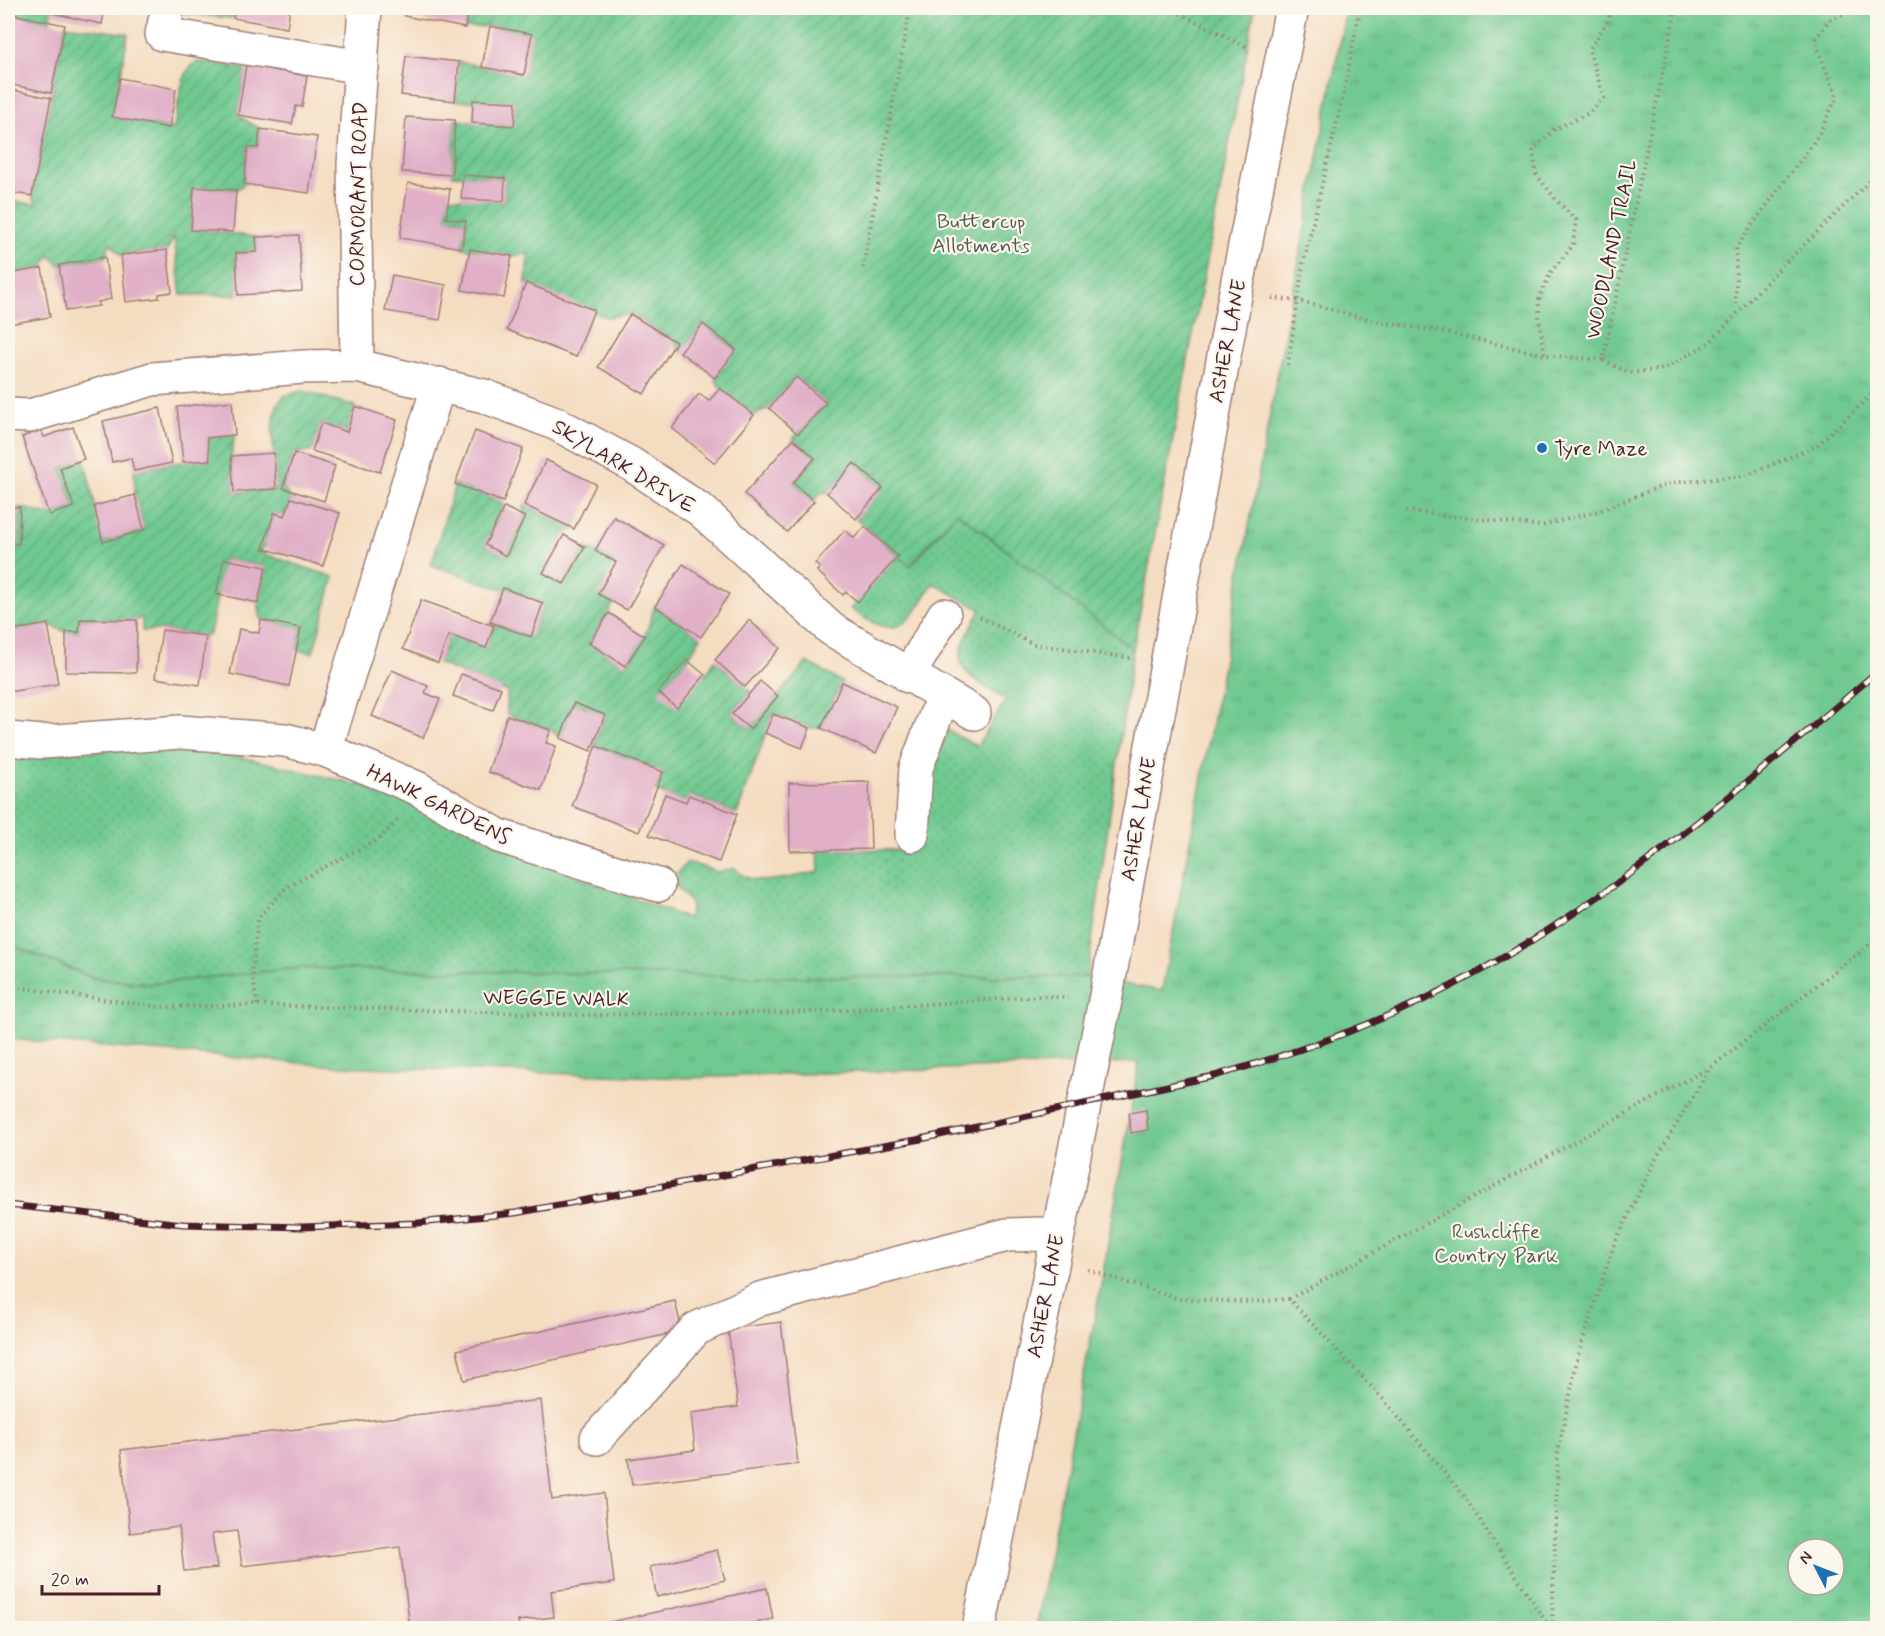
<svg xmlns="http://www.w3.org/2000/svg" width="1885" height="1636" viewBox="0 0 1885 1636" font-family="Mynerve,sans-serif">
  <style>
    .grass { fill: url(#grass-dots); stroke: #5c745e; stroke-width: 1.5 }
    .park { fill: url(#park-tufts); stroke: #5c745e; stroke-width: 1.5; fill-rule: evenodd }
    .garden { fill: url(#garden-furrows); stroke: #5c745e; stroke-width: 1.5 }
    .building { fill: #e1b0c7 }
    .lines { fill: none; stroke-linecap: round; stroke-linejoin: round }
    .minor-casing { stroke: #9f7e76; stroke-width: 36 }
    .path { stroke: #9f7e76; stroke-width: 4; stroke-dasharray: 1.5 4.5; stroke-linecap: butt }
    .minor { stroke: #fff; stroke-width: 33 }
    .rail-casing { stroke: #4a1f2b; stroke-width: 7 }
    .rail { stroke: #fbf7ec; stroke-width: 4.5; stroke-dasharray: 14; stroke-linecap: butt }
    .poi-dot { fill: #1f6fb2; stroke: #fbf7ec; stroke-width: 2 }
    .labels { text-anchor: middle; stroke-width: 4.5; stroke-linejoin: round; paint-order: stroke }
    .street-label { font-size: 21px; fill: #4a1f2b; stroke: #fbf7ec }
    .park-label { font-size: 21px; fill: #575a4e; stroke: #fbf7ec }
    .poi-label { font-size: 21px; fill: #4a1f2b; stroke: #fbf7ec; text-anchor: start }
  </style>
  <defs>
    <pattern id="grass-dots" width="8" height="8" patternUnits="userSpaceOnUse" patternTransform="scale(1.5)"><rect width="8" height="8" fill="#6fc990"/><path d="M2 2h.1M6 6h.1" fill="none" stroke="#62ac7c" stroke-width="1.8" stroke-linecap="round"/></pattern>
    <pattern id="park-tufts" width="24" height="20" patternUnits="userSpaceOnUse" patternTransform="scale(1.5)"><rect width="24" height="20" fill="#6fc990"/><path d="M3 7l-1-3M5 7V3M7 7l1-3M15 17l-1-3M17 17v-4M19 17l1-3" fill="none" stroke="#62ac7c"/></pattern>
    <pattern id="garden-furrows" width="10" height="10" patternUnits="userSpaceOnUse" patternTransform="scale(1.5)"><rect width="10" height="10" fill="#6fc990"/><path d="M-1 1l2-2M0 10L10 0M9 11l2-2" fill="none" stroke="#62ac7c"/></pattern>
  </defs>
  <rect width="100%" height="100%" fill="#fbf7ec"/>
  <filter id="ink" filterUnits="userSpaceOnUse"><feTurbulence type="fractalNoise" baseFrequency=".0167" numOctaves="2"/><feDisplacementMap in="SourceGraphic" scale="12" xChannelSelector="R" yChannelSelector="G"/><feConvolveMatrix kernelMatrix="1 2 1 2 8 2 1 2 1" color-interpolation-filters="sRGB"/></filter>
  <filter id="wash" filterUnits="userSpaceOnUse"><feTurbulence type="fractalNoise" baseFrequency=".008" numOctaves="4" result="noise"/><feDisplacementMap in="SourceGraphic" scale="24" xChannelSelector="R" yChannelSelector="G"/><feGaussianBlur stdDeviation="1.35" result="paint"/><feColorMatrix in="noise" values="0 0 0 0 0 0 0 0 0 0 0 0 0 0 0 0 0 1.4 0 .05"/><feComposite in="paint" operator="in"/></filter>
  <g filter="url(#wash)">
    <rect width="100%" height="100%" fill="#f4dcc0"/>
    <!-- grass -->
    <path class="grass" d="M957,512L1133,649L1087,977H767L299,968L149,984L93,977L8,944V753L170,749L246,758L411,797L505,848L688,919L692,904L676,886L678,873L687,862L718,872L735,868C752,892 794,875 819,872L818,850H900L930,782L947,730L977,746L1006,700C954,666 947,669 981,610L933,583C907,628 898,642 850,609L898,556L911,566Z"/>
    <!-- park -->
    <path class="park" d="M1346,8H1877V1628H1036L1103,1274L1139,1062L688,1078L336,1066L8,1039V944L93,978L149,984L299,968L767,977H1087L1162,991ZM1798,1549H1834V1585H1798Z"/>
    <!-- garden -->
    <g class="garden">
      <polygon points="10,8 52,8 49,22 12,14"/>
      <polygon points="185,8 235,8 233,18 184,14"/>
      <polygon points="469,8 1255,8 1133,649 957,512 910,566 856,519 883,488 854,463 827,493 823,491 814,501 793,483 815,458 793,439 826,403 797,377 769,408 754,415 720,388 715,378 736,349 703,324 680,352 676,342 631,314 606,317 526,283 528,254 512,256 462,248 466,221 446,218 448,197 504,201 505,178 452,175 455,120 514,126 516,103 455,101 459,62 524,75 531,34 490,26 465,28"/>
      <path d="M65,25L128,34L113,117L174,129C177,113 180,65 199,62C213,61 232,67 246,69L238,115L260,129L258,148L248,147L244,184L236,190L194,188L191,229L256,237L257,252L236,253L238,295H181L174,237L167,250L121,255L110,243L105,257L59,265L50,255L42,268L8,274V200L36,205L32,196Z"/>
      <polygon points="302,391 355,406 347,432 321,423 312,451 294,453 283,488 291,498 285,516 274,513 263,548 258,552 334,577 313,653 296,650 301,628 261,620 258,603 266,567 224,559 210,634 206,636 162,630 142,631 142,617 137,620 80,619 79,632 66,632 48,624 8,631 8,543 19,543 20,507 49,515 74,507 60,468 84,459 104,542 144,530 135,495 134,471 172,463 209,460 207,438 235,435 231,456 234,492 276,489 272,428 277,405 284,396"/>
      <polygon points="455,484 503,502 504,507 485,545 506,556 525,517 524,505 574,529 564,535 544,573 564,584 585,547 616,562 614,603 589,643 625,666 645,636 655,606 701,637 687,660 659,692 705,675 715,660 751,692 732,714 750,729 807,662 842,682 821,728 810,728 773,714 737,814 690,795 686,802 656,791 663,772 594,745 605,715 574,703 560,738 551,730 507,715 507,692 438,663 449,635 486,648 494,626 490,622 531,637 543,603 431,565"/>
    </g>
    <g id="blocks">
      <!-- building -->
      <g class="building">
        <polygon points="52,8 105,8 102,24 51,13"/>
        <polygon points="235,8 290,8 287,28 233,18"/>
        <polygon points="406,8 469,8 465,28 404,16"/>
        <polygon points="12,14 65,25 51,93 8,84 8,34"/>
        <polygon points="490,26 532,34 524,75 482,67"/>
        <polygon points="406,56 459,62 455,101 401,95"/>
        <polygon points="246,65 307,76 302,107 296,106 292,124 238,115"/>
        <polygon points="120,78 176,89 169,128 112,117"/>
        <polygon points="8,89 51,98 32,196 8,192"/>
        <polygon points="473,100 516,102 514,126 472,123"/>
        <polygon points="406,117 455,120 452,175 402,172"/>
        <polygon points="260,129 317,137 309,193 244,184 248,147 258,148"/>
        <polygon points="463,175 505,178 504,201 461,199"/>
        <polygon points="408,183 450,189 446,218 466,221 462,248 400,238"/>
        <polygon points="194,187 236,190 233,232 191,230"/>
        <polygon points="299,235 302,291 238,295 236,253 257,252 256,237"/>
        <polygon points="470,249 512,256 504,298 462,290"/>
        <polygon points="167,250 172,292 159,294 159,298 126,302 121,255"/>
        <polygon points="105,257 111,299 98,302 99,306 66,311 59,265"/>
        <polygon points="42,268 50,317 8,324 8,274"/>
        <polygon points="392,275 446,285 440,320 385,311"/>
        <polygon points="526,283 594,310 576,357 507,330"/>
        <polygon points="630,314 676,342 644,394 598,367"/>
        <polygon points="703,324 736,350 715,378 680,352"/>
        <polygon points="796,377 826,403 798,434 769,408"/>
        <polygon points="720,388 754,415 715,463 672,428 699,394 709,401"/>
        <polygon points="232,401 235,435 207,438 210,460 183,462 177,407"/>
        <polygon points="355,406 397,420 380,472 312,451 321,423 347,432"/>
        <polygon points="160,408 172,463 134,471 131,458 112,462 103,421"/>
        <polygon points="73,427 84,459 60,468 74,507 49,515 22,437 41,430 44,437"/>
        <polygon points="475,431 523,449 503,502 455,484"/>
        <polygon points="793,439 815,458 793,483 814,501 787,532 744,494"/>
        <polygon points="274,453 276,489 234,492 231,456"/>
        <polygon points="294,453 335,466 324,501 283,488"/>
        <polygon points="546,460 596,484 574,529 524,505"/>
        <polygon points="854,463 883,488 856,519 827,493"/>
        <polygon points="135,495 144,530 103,542 94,506"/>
        <polygon points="291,498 340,513 323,566 263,548 274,513 285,516"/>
        <polygon points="8,507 20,507 19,544 8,543"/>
        <polygon points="504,507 525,517 506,556 485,545"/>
        <polygon points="614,517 664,545 627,610 598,594 616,562 595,551"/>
        <polygon points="865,527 898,556 858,602 846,592 843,595 817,571 820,568 815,564 845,530 854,538"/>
        <polygon points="564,535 585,547 564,584 543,573"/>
        <polygon points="224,559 266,567 258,603 216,594"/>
        <polygon points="683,564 729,594 701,637 655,606"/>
        <polygon points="503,588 543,603 531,637 490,622"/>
        <polygon points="421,600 494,626 486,648 449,635 438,663 403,649"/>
        <polygon points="609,613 645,636 625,666 589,643"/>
        <polygon points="80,619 137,620 136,673 66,672 66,632 79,632"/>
        <polygon points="261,620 301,628 289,686 230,674 239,629 259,633"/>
        <polygon points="749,620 780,648 745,687 715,660"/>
        <polygon points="48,624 58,684 8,692 8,631"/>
        <polygon points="162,630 206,636 200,685 155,678"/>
        <polygon points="687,660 705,675 677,708 658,692"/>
        <polygon points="392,670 428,686 425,693 440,699 423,738 372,716"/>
        <polygon points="461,674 501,688 493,710 453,696"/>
        <polygon points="760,681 778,696 750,729 732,714"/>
        <polygon points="842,682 897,707 876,753 821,728"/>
        <polygon points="574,703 605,715 591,751 560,738"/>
        <polygon points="773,714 810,728 802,748 765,733"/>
        <polygon points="507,715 551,730 546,743 556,746 541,790 488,772"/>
        <polygon points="596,746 663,772 639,832 572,806"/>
        <polygon points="869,782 871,849 790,851 789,783"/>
        <polygon points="665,794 686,802 689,795 737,814 719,862 649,835"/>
        <polygon points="1146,1110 1148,1130 1131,1133 1129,1113"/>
        <polygon points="675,1301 682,1331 464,1380 457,1350"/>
        <polygon points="781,1322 798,1464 632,1485 628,1459 695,1450 691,1413 738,1407 728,1329"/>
        <polygon points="541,1400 552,1500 604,1493 614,1583 551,1591 554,1617 518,1621 519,1628 410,1628 400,1547 242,1566 237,1531 212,1534 217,1568 184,1571 179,1527 130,1533 121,1450"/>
        <polygon points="717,1550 725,1580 657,1597 650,1567"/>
        <polygon points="767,1588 773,1619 727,1628 606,1628 605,1623"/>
      </g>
    </g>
  </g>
  <g filter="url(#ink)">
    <use href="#blocks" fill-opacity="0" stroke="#9f7e76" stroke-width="1.5"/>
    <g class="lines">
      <!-- minor casing -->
      <g class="minor-casing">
        <g id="minor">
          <polyline points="168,8 162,34 362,67"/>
          <polyline points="357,366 354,165 365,8"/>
          <polyline points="8,415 30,416 152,379 303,367 357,366 484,396 555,423 631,464 702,511 831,629 974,713"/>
          <polyline points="908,676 944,615"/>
          <polyline points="8,739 42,742 180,732 285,740 325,750 417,788 499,836 658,885"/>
          <polyline points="325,750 439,384"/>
          <polyline points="912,835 916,768 943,696"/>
          <polyline points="597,1438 696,1329 760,1299 1007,1235 1040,1234 1057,1238"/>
          <polyline points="979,1628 1105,1001 1235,296 1292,8"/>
        </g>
      </g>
      <!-- path -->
      <g class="path">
        <polyline points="1169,8 1247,47"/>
        <polyline points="1676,8 1603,360 1629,373 1665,369 1710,342 1778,270 1878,173"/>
        <polyline points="863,268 910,8"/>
        <polyline points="1272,298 1298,301 1379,322 1440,331 1545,355"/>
        <path d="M1736,304V247L1818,136L1837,97C1830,77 1820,60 1816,39L1829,20L1850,11L1851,8"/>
        <polyline points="1603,360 1545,355 1539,318 1539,298 1551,272 1573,245 1576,220 1557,201 1536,174 1533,150 1555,129 1589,113 1604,98 1589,50 1609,19 1610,8"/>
        <polyline points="1288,365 1303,265 1343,96 1360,8"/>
        <polyline points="1406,511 1541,526 1598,511 1670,483 1745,476 1816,446 1878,389"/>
        <polyline points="980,617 1033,644 1130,658"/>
        <polyline points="8,986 159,1007 257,1005 582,1015 814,1012 1042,996 1068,998"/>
        <polyline points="257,1005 252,971 258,918 287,887 380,838 399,819"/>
        <polyline points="1088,1270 1180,1299 1250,1302 1289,1299 1383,1399 1464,1496 1550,1628"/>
        <polyline points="1289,1299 1709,1068"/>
        <polyline points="1552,1628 1558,1452 1578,1355 1614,1245 1654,1162 1710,1068 1878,938"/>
      </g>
      <!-- minor -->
      <use href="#minor" class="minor"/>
      <!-- rail casing -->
      <g class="rail-casing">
        <path id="rail" d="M8,1205L183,1224L302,1227L418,1223L515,1213L916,1140L1214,1076C1286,1056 1355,1032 1423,1000C1592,920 1736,792 1878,671"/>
      </g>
      <!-- rail -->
      <use href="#rail" class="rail"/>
    </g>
  </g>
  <!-- markers -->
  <circle class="poi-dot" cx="1542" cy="448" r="6"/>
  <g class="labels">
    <!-- street labels -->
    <g class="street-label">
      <text transform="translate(358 194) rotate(-89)" y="7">CORMORANT ROAD</text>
      <text transform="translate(1611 249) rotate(-78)" y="7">WOODLAND TRAIL</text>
      <text transform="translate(1227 341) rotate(-79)" y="7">ASHER LANE</text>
      <text transform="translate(624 466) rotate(31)" y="7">SKYLARK DRIVE</text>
      <text transform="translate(439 804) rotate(26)" y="7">HAWK GARDENS</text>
      <text transform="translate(1138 819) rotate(-80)" y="7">ASHER LANE</text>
      <text transform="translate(556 998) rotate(1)" y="7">WEGGIE WALK</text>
      <text transform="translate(1045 1296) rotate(-79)" y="7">ASHER LANE</text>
    </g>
    <!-- park labels -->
    <g class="park-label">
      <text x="981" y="228">Buttercup<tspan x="981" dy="24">Allotments</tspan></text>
      <text x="1496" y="1238">Rushcliffe<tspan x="1496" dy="24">Country Park</tspan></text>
    </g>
    <!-- poi labels -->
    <g class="poi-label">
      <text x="1554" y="455">Tyre Maze</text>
    </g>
  </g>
  <!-- margin -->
  <rect width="1885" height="1636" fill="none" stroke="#fbf7ec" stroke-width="30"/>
  <!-- north arrow -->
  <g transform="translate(1816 1567) rotate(312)"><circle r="28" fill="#fbf7ec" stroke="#b4a19f" stroke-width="1.5"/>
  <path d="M0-4.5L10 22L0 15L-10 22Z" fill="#1f6fb2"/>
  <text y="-9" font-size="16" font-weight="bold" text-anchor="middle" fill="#4a1f2b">N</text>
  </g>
  <!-- scale -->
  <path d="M42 1585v9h117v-9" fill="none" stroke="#4a1f2b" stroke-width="3"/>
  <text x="51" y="1585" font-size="18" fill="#4a1f2b" stroke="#fbf7ec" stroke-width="4.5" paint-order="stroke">20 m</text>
</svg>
